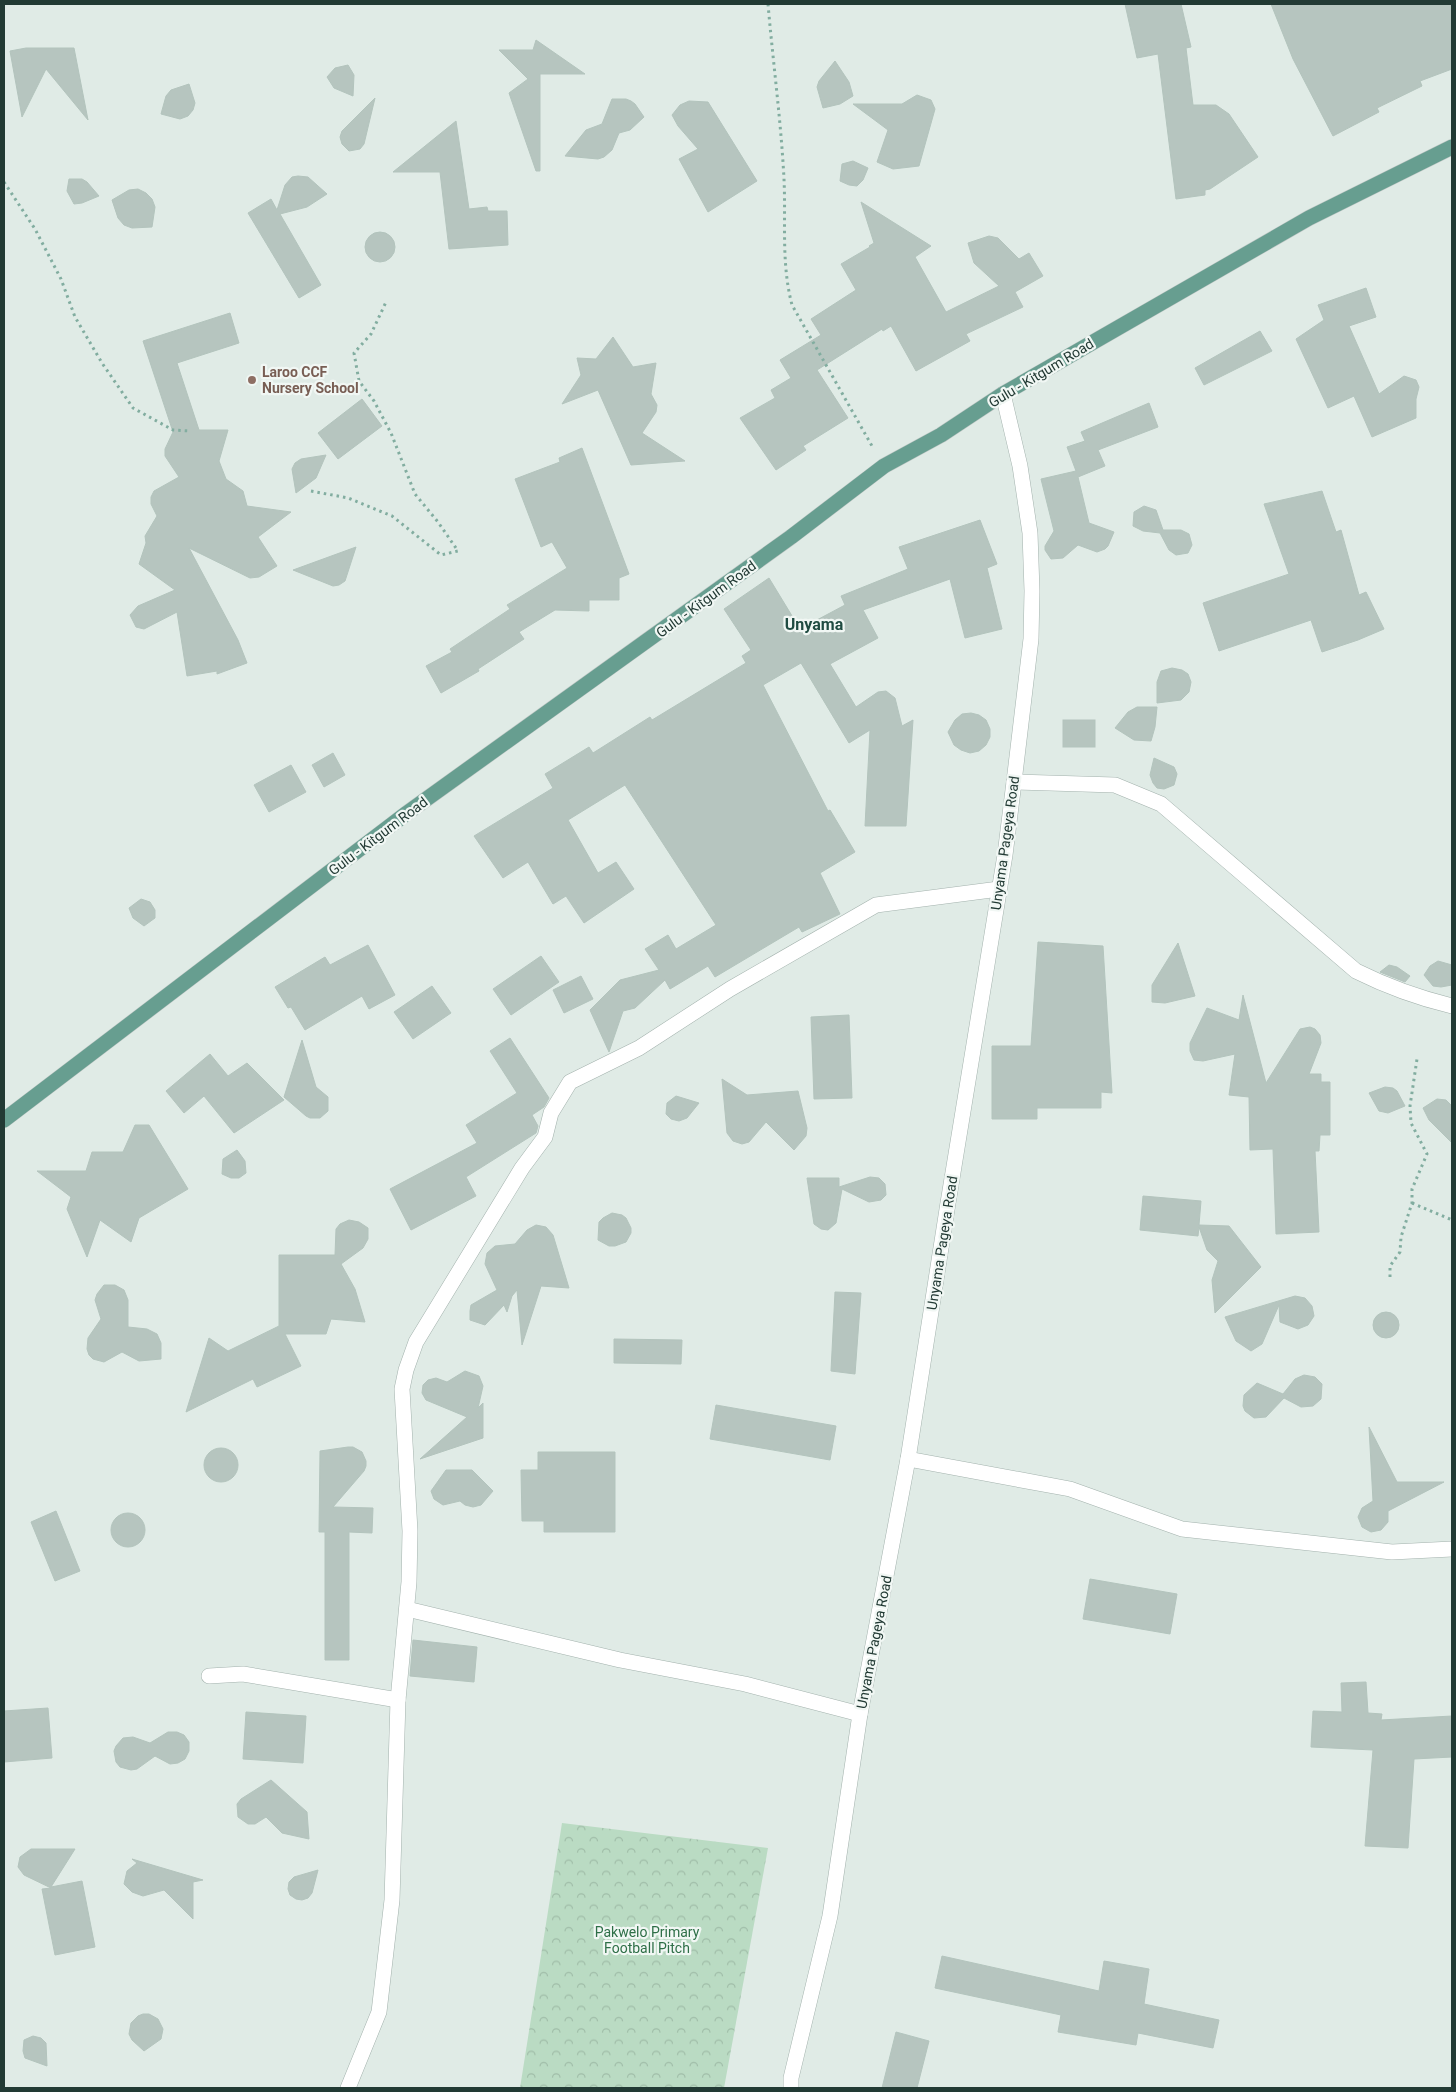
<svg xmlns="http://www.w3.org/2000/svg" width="1456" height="2092" viewBox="0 0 1456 2092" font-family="Roboto,sans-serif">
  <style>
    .forest { fill: url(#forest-crowns) }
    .building { fill: #b6c5bf; stroke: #b3c4bd }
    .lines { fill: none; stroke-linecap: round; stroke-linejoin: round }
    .minor-casing { stroke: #a3b2ad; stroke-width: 16 }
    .tertiary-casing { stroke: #a3b2ad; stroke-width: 16 }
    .primary-casing { stroke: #c1c8c6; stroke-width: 16 }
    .path { stroke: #82ada0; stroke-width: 3; stroke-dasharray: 2.5 4; stroke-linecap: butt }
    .minor { stroke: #fff; stroke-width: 15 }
    .tertiary { stroke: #fff; stroke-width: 15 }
    .primary { stroke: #679e90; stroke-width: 15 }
    .education-dot { fill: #8d6e63; stroke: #f1f7f4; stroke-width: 2 }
    .labels { text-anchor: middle; stroke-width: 4.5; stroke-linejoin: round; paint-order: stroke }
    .education-label { font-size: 14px; font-weight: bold; fill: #785e54; stroke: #f1f7f4; text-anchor: start }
    .street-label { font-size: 14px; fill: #223a34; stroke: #f1f7f4 }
    .park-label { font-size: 14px; fill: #2e6f47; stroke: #f1f7f4 }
    .quarter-label { font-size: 16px; font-weight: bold; fill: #1f4b41; stroke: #f1f7f4 }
  </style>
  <defs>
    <pattern id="forest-crowns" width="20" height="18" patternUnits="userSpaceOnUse" patternTransform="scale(1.25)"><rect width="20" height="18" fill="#badbc3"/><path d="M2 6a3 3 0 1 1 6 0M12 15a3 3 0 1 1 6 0" fill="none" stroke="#a0bda8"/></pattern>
  </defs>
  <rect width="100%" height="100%" fill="#e0ebe6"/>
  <!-- forest -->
  <polygon class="forest" points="562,1823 768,1848 724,2088 520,2088"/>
  <!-- building -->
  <g class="building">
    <polygon points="1125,4 1181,4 1191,47 1186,48 1193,105 1216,105 1229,114 1258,157 1210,189 1205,190 1205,195 1176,199 1158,54 1137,58"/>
    <polygon points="1271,4 1452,4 1452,69 1420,81 1422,86 1377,108 1379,112 1333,136 1293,59"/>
    <polygon points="536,40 585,74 540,74 540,171 536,171 509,93 528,79 499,50 533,50"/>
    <polygon points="26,48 74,48 88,120 46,69 22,117 10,51"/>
    <polygon points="835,61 849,82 853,96 840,104 823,108 817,87 819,81"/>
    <polygon points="348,65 354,75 353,96 334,88 327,77 335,68"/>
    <polygon points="189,84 195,103 193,110 188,116 180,119 161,114 166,96 171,90"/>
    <polygon points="917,95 931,100 935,109 919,166 893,169 877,162 888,130 853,104 902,104"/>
    <polygon points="375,98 364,144 360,149 349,151 342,144 340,137 342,131"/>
    <polygon points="612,99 626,99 631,101 635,104 644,117 630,130 619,133 612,150 604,157 598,159 565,156 586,130 602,124"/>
    <polygon points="689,101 708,102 757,181 708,212 679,159 698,149 678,126 672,115 680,105"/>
    <polygon points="456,121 469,209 487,207 488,211 507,211 508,245 449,249 440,172 393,172"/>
    <polygon points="853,161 868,168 863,180 857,186 849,185 840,181 842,164"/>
    <polygon points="298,176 308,177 327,194 307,207 280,214 321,285 299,298 248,213 271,199 277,210 285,185 292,177"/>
    <polygon points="69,179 82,179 87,182 99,196 82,203 74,204 67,191"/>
    <polygon points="138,189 146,193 152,199 155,207 152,227 132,228 124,225 118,218 112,200 129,190"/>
    <polygon points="861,202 931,246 915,257 946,312 999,286 974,263 968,243 989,236 998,238 1019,259 1029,253 1043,276 1015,292 1023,307 966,334 970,341 916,371 891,326 883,331 882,329 817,370 848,418 803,446 806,450 776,470 740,418 775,398 771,390 791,378 780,360 821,335 811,319 856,290 841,264 870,247 869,246 874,243"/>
    <circle cx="380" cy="247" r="15"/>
    <polygon points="1366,288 1376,317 1349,326 1379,394 1404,376 1416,380 1419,387 1416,399 1416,418 1372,437 1354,396 1328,408 1296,339 1324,320 1318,305"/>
    <polygon points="230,313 239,343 177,363 199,430 228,430 219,461 226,479 243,491 247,506 291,512 258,537 277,566 259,577 250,578 189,548 238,640 247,663 217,674 217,671 187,676 177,612 144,629 136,627 130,615 138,606 175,590 139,564 146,543 145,536 157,516 151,504 151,497 154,491 179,477 165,456 165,449 173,432 143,341"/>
    <polygon points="1260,331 1272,351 1204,385 1195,368"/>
    <polygon points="613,337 633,367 656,363 651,394 657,405 656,412 642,433 685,461 631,465 598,390 562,404 581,375 577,358 596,359"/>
    <polygon points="362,399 382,426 338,459 318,433"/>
    <polygon points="1149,403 1158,427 1098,450 1105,466 1078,477 1089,523 1114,532 1108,546 1105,549 1097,552 1078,545 1063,558 1051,559 1045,550 1045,546 1054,531 1041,479 1076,471 1067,447 1085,441 1081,432"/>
    <polygon points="582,448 629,574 619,578 619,600 589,600 589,611 555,610 519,632 524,639 478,669 479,671 441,693 426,666 452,652 450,649 510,609 507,605 567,568 552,542 541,547 515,479 560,462 559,458"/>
    <polygon points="326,455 316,478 296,493 292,469 295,463 301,459"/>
    <polygon points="1322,491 1336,532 1341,530 1359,595 1366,592 1384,629 1358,640 1322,652 1311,620 1219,651 1203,603 1289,574 1264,504"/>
    <polygon points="1144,506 1156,510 1163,530 1181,530 1189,534 1192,545 1188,553 1176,555 1169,550 1160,533 1143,531 1133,526 1134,512"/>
    <polygon points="980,520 997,564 987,568 1002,629 965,638 950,579 863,610 878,638 830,664 856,707 878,692 886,691 895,698 902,726 913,720 906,826 865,826 870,730 849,743 801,663 763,685 828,811 830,810 855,852 820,873 840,914 802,932 799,927 715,977 708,966 670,989 665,980 635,1008 623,1011 609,1052 590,1010 620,980 659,970 645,949 668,935 676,949 716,925 625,785 568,820 598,873 616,862 634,889 584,923 566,896 553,904 528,862 503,878 474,836 553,788 545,774 589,747 593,753 650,717 652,720 746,663 742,656 751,650 724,609 769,578 800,629 845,605 841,596 908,569 899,547"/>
    <polygon points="356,547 345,581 339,585 333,586 293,570"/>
    <polygon points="1172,668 1182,670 1188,674 1191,682 1189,692 1181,700 1157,703 1157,682 1161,671"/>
    <polygon points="1137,707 1157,707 1155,727 1151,741 1134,740 1115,728 1128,712"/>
    <polygon points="971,713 979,715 986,720 990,729 990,737 986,745 979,751 970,753 961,750 954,745 948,732 955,720 962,714"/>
    <rect x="1063" y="720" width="32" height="27"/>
    <polygon points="333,753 345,775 324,787 312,765"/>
    <polygon points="1154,758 1174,767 1177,774 1174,785 1164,789 1157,788 1153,783 1150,775"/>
    <polygon points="291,765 306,792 269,812 254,785"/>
    <polygon points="141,899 150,902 155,910 155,918 144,926 133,918 129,908"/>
    <polygon points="1038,942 1103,946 1112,1093 1101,1092 1101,1108 1037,1108 1037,1119 992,1119 992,1046 1031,1046"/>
    <polygon points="1178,943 1195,996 1165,1003 1152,1002 1152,985"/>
    <polygon points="368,945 395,995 369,1009 362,996 305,1030 291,1007 288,1008 275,987 325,957 330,965"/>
    <polygon points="541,956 559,982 511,1015 493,989"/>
    <polygon points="1438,961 1452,965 1452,985 1441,987 1433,986 1424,975 1430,966"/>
    <polygon points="1389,965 1397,967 1410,976 1405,982 1380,972"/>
    <polygon points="581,976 593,999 564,1013 553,990"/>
    <polygon points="432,986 451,1013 413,1039 394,1012"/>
    <polygon points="1243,995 1266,1083 1300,1029 1310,1027 1315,1029 1320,1035 1321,1043 1309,1074 1321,1074 1321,1082 1330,1082 1330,1135 1320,1135 1319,1151 1315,1151 1319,1232 1276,1234 1273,1149 1250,1150 1249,1097 1229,1095 1235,1054 1203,1061 1194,1060 1190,1051 1190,1043 1207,1008 1239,1020"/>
    <polygon points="849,1015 852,1098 814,1099 811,1017"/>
    <polygon points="510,1038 549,1098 544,1107 532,1115 538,1126 536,1133 466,1177 476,1196 411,1230 390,1189 477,1143 466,1125 517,1093 490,1051"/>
    <polygon points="302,1040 316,1087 328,1097 328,1111 320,1118 310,1118 306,1116 284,1097"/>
    <polygon points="210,1054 228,1076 247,1063 284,1100 234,1133 204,1096 184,1113 166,1091"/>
    <polygon points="722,1079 747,1095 798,1091 807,1128 806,1136 794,1150 766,1122 749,1142 742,1144 733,1141 727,1133"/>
    <polygon points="1385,1087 1393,1088 1397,1091 1405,1106 1388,1113 1379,1111 1369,1093"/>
    <polygon points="676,1096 699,1103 687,1118 679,1121 671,1119 666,1114 667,1103"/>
    <polygon points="1437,1099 1446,1100 1452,1106 1452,1143 1429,1120 1423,1108"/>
    <polygon points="135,1125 149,1125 188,1189 139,1218 131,1242 100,1220 87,1257 67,1209 71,1197 37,1171 86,1171 92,1152 123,1152"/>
    <polygon points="237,1150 245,1161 246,1173 239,1178 231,1178 222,1174 223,1159"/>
    <polygon points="870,1177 879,1178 885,1184 886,1195 881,1200 869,1202 842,1189 836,1223 828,1230 821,1229 814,1224 807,1178 839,1178 839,1187"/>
    <polygon points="1143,1196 1201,1201 1199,1225 1229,1226 1261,1267 1215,1313 1212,1280 1218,1261 1207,1250 1199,1227 1198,1236 1140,1230"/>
    <polygon points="612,1213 622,1215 626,1218 631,1228 631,1233 626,1242 615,1246 609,1246 598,1240 599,1222 603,1218"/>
    <polygon points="349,1220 359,1222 368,1228 368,1239 363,1248 341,1264 355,1289 365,1322 331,1319 326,1334 285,1334 301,1366 257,1387 253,1379 186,1412 209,1338 228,1351 279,1326 279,1255 335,1255 336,1229 340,1224"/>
    <polygon points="536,1225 546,1227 553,1235 569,1288 541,1286 522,1345 517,1290 512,1296 507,1312 504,1305 485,1325 470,1320 470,1311 471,1305 497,1290 485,1264 487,1253 495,1246 515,1244 527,1230"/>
    <polygon points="104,1285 115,1285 124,1290 128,1300 128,1327 147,1329 157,1334 161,1343 161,1359 139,1361 122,1352 104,1362 93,1359 89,1355 87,1349 88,1338 101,1319 95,1300 97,1294"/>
    <polygon points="835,1292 861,1293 855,1374 831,1371"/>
    <polygon points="1295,1296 1305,1298 1312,1306 1314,1316 1308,1325 1298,1329 1280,1322 1279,1305 1262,1344 1251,1351 1236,1341 1225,1317"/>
    <circle cx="1386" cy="1325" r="13"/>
    <polygon points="614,1339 682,1340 681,1364 614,1363"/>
    <polygon points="465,1371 479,1376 483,1386 478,1408 483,1403 483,1438 420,1459 467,1417 426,1400 422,1393 423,1385 428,1380 436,1378 447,1382"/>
    <polygon points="1304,1375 1315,1377 1322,1384 1321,1399 1313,1406 1301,1407 1284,1398 1266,1417 1254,1418 1245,1411 1243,1406 1244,1395 1257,1383 1283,1394 1295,1379"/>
    <polygon points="716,1405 836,1426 830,1460 710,1439"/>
    <polygon points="1369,1427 1397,1482 1444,1482 1388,1511 1388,1522 1381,1530 1371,1532 1362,1527 1358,1517 1362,1508 1373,1501"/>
    <polygon points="348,1447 353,1447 362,1452 366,1461 366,1466 364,1471 333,1507 373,1508 372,1533 349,1532 349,1660 325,1660 325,1532 319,1532 320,1451"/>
    <circle cx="221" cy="1465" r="17"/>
    <polygon points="538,1452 615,1452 615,1532 544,1532 544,1521 522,1521 521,1470 538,1470"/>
    <polygon points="446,1470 472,1470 493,1491 481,1505 473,1507 465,1505 460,1501 443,1505 434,1499 431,1491"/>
    <polygon points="56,1511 80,1571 55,1581 31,1522"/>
    <circle cx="128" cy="1530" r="17"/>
    <polygon points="1090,1579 1177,1594 1170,1634 1083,1619"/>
    <polygon points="413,1640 477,1647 474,1682 410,1676"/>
    <polygon points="1366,1682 1368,1713 1382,1714 1381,1720 1452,1716 1452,1757 1414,1759 1408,1848 1365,1846 1373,1750 1311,1747 1313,1711 1342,1712 1341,1683"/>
    <polygon points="48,1708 52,1758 4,1762 4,1711"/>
    <polygon points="246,1712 306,1716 303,1763 243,1759"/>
    <polygon points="168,1732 177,1732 184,1735 189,1742 189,1751 185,1759 178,1763 170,1764 155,1756 137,1769 131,1770 120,1767 116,1762 114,1751 116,1746 123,1738 133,1737 150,1743"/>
    <polygon points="271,1780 307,1812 309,1839 282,1833 266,1817 255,1824 248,1824 238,1817 237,1804 241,1799"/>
    <polygon points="31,1849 75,1849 51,1887 82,1881 95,1947 55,1955 42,1889 51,1888 24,1875 18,1867 20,1857"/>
    <polygon points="132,1859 203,1880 193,1882 193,1919 164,1890 143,1896 132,1892 124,1884 127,1871 137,1863"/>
    <polygon points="318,1870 312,1893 308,1898 302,1900 296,1899 290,1895 288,1889 289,1882 294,1877"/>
    <polygon points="942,1956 1099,1991 1104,1961 1149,1969 1144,2004 1219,2020 1213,2048 1138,2033 1136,2045 1058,2032 1061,2015 935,1988"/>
    <polygon points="143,2014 149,2014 158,2019 163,2029 161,2039 144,2051 132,2040 129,2034 131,2023 138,2016"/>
    <polygon points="896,2032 929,2041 917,2088 882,2088"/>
    <polygon points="33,2036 41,2038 46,2043 47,2066 25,2058 23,2051 24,2040"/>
  </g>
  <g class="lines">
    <!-- minor casing -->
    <g class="minor-casing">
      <g id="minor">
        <path d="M1014,782L1115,785L1161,804L1356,971C1386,986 1419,998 1452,1006"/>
        <polyline points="908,1459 1070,1489 1182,1529 1392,1552 1452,1549"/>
        <polyline points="407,1609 620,1660 745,1684 860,1714"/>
        <polyline points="209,1676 243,1674 398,1700"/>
        <polyline points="348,2088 379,2012 392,1900 398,1700 409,1582 410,1531 402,1389 406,1370 416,1342 522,1168 545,1137 551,1113 570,1082 639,1048 730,989 876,905 999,889"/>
      </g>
    </g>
    <!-- tertiary casing -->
    <g class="tertiary-casing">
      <polyline id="tertiary" points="791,2088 791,2078 830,1916 860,1714 908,1459 948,1203 1005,855 1014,782 1031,639 1032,591 1030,533 1020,466 1003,394"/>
    </g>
    <!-- primary casing -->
    <g class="primary-casing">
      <polyline id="primary" points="4,1120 407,813 791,537 884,466 941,435 1003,394 1309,218 1452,147"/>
    </g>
    <!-- path -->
    <g class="path">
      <path d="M768,4C773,62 781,121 784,179C786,222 781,263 792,305L872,446"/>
      <polyline points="4,182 35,229 61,279 75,317 102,363 133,408 173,430 191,431"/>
      <polyline points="311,491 348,498 392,516 441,555 458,551 438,522 415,494 391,433 374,401 359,381 354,353 371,334 386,302"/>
      <polyline points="1412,1203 1452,1220"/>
      <polyline points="1390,1277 1390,1266 1400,1252 1401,1237 1412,1203 1412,1189 1427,1154 1411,1123 1410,1106 1417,1059"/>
    </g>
    <!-- minor -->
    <use href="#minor" class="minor"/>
    <!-- tertiary -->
    <use href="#tertiary" class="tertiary"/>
    <!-- primary -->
    <use href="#primary" class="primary"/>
  </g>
  <!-- markers -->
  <circle class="education-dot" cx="252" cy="380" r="5"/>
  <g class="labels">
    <!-- education labels -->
    <g class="education-label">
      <text x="262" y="377">Laroo CCF<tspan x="262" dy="16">Nursery School</tspan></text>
    </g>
    <!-- street labels -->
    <g class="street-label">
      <text transform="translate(1041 373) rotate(-31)" y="5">Gulu - Kitgum Road</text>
      <text transform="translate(706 599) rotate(-36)" y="5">Gulu - Kitgum Road</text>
      <text transform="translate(378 836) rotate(-37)" y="5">Gulu - Kitgum Road</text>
      <text transform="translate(1005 843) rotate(-82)" y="5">Unyama Pageya Road</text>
      <text transform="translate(942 1243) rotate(-81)" y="5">Unyama Pageya Road</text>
      <text transform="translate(874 1642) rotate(-79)" y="5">Unyama Pageya Road</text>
    </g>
    <!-- park labels -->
    <g class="park-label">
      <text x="647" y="1937">Pakwelo Primary<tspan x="647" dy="16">Football Pitch</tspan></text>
    </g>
    <!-- quarter labels -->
    <g class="quarter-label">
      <text x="814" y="630">Unyama</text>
    </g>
  </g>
  <!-- border -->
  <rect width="1456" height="2092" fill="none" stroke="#223a34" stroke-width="10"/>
</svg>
